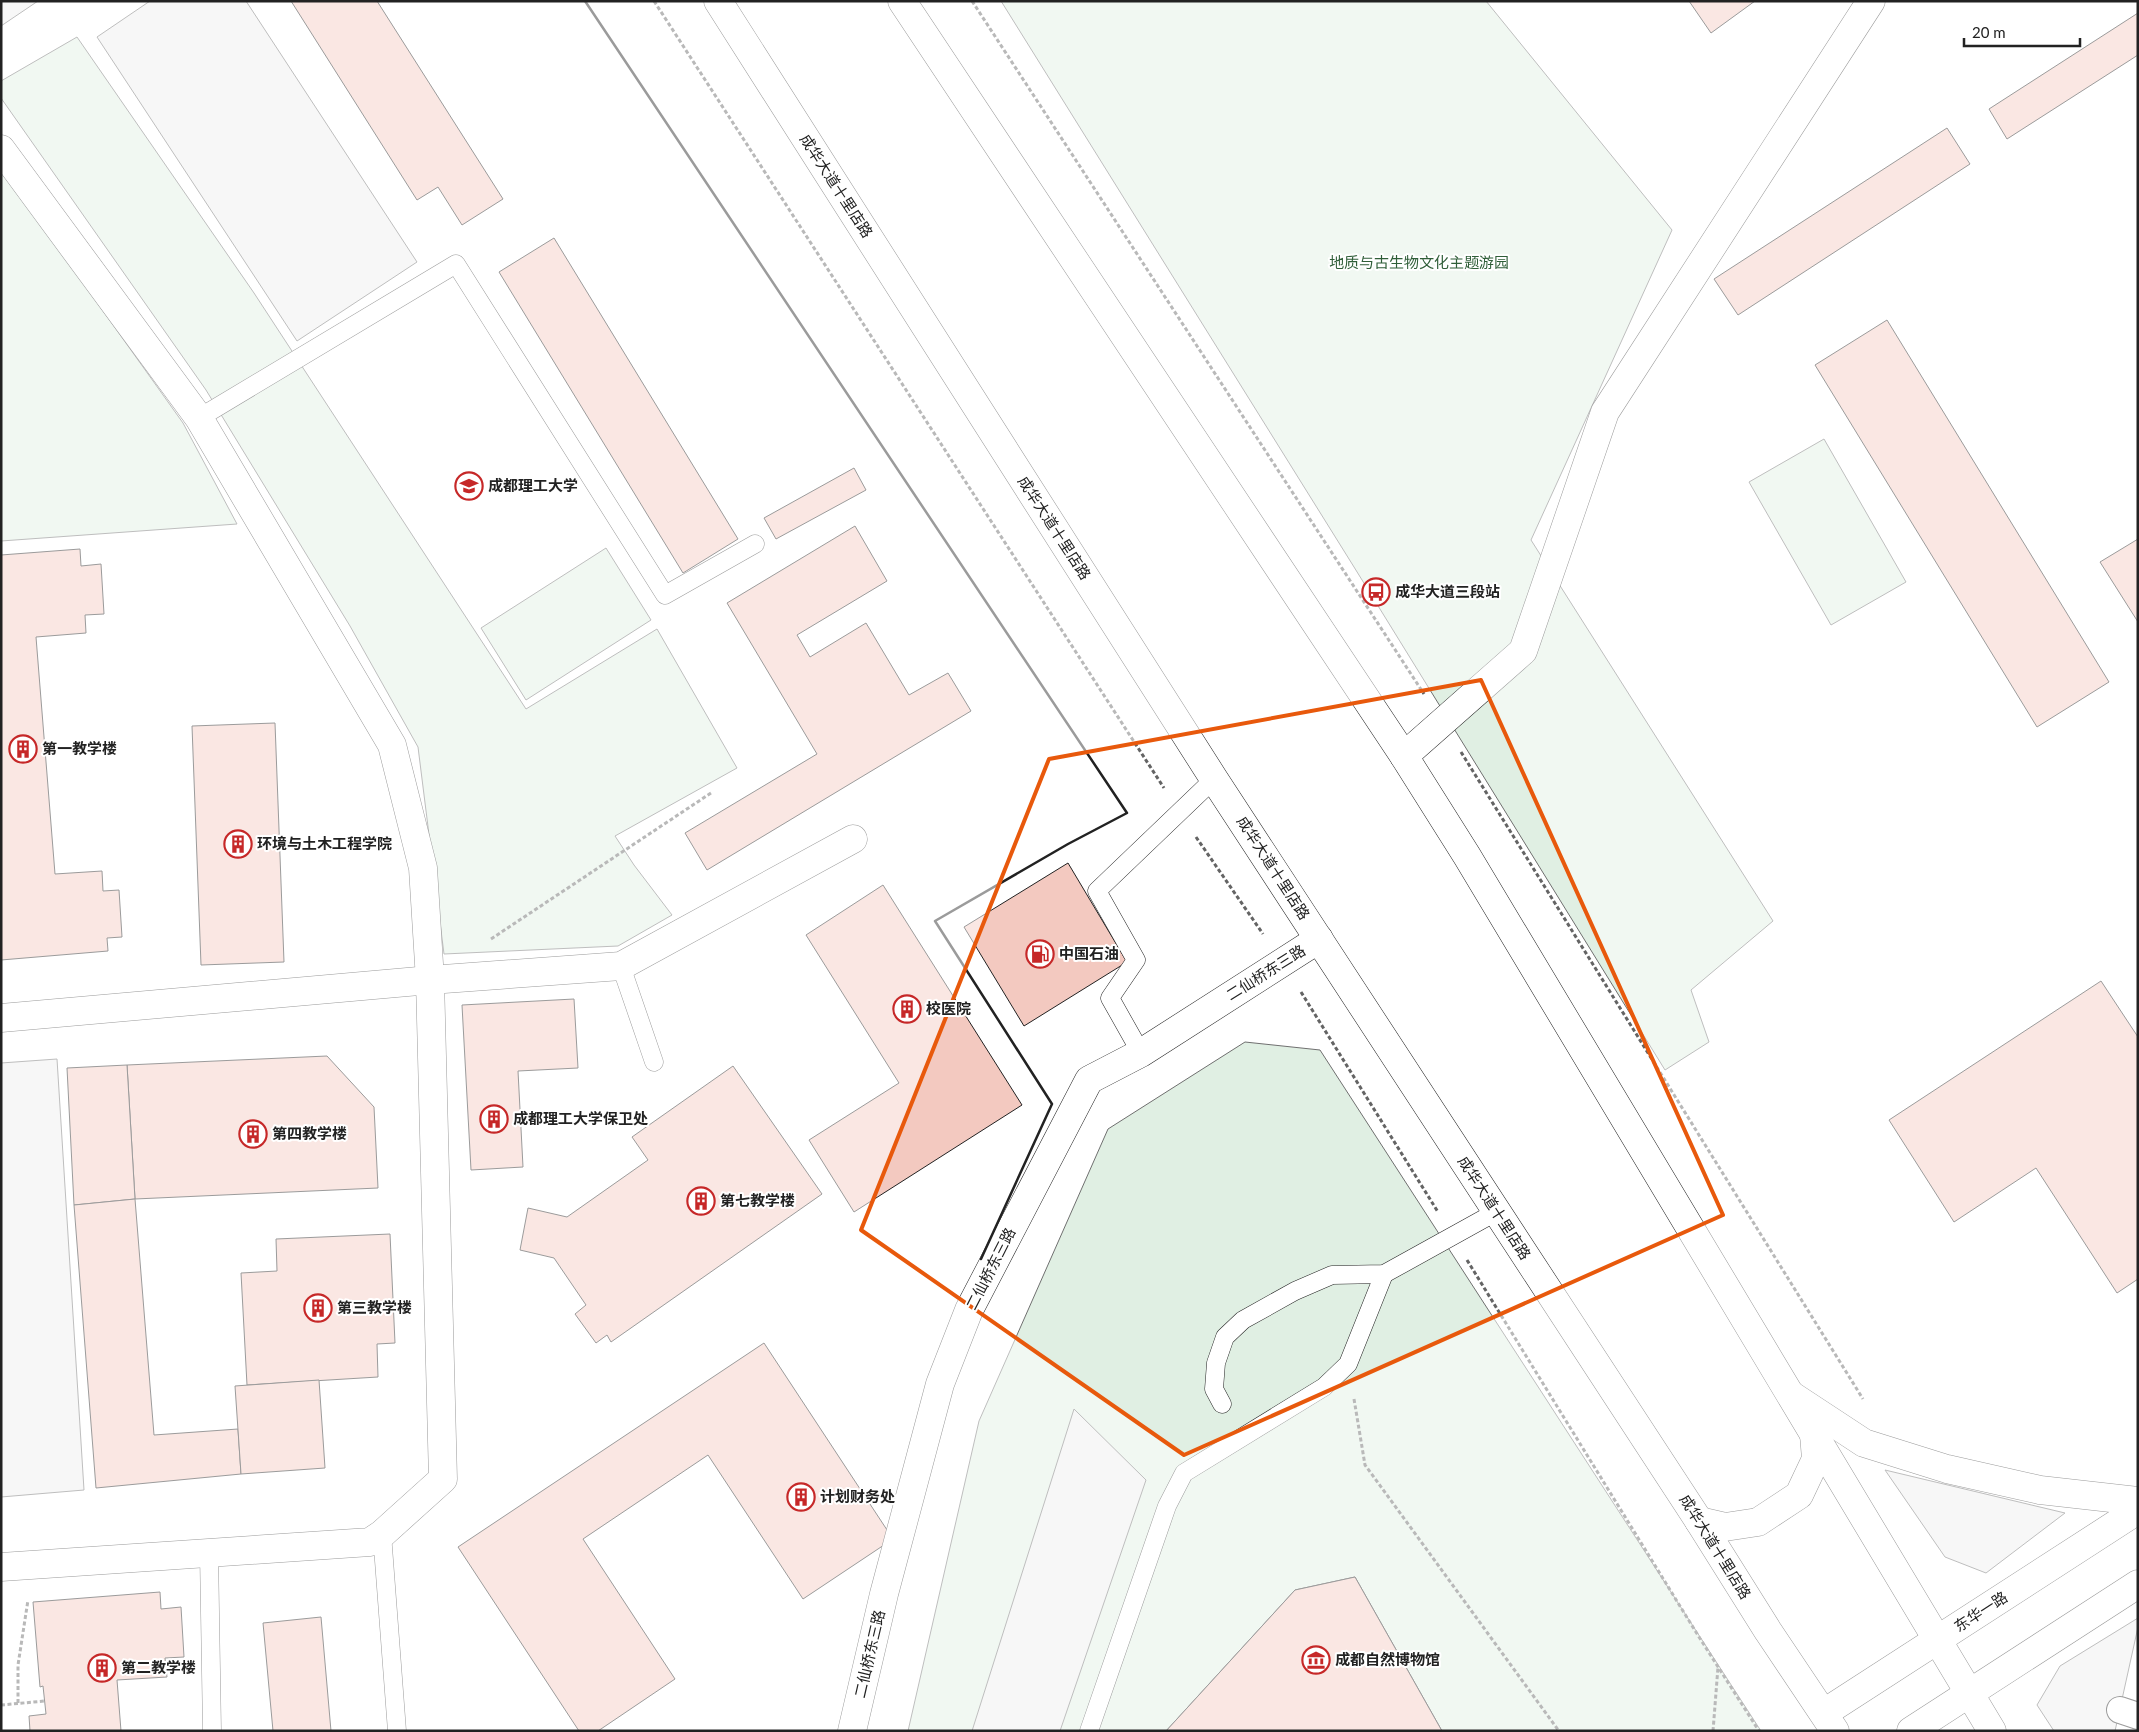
<svg xmlns="http://www.w3.org/2000/svg" width="2139" height="1732" viewBox="0 0 2139 1732" font-family="Lato,'Noto Sans SC',sans-serif">
  <style>
    .green { fill: #e0efe3; stroke: #6f6f6f }
    .parking { fill: #ededed; stroke: #6f6f6f }
    .building { fill: #f3c9c0; stroke: #222 }
    .lines { fill: none; stroke-linecap: round; stroke-linejoin: round }
    .service-casing { stroke: #222; stroke-width: 19 }
    .pedestrian-casing { stroke: #222; stroke-width: 28 }
    .minor-casing { stroke: #222; stroke-width: 29 }
    .tertiary-casing { stroke: #222; stroke-width: 29 }
    .primary-casing { stroke: #222; stroke-width: 29 }
    .path { stroke: #646464; stroke-width: 3; stroke-dasharray: 4 2.5; stroke-linecap: butt }
    .service { stroke: #fff; stroke-width: 18 }
    .pedestrian { stroke: #fff; stroke-width: 26 }
    .minor { stroke: #fff; stroke-width: 28 }
    .tertiary { stroke: #fff; stroke-width: 28 }
    .primary { stroke: #fff; stroke-width: 28 }
    .wall { stroke: #222; stroke-width: 2.5 }
    .marked { fill: none; stroke: #e8590c; stroke-width: 4; stroke-linejoin: round }
    .labels { text-anchor: middle; stroke-width: 4; stroke-linejoin: round; paint-order: stroke }
    .street-label { font-size: 15px; fill: #222; stroke: #fff }
    .park-label { font-size: 15px; fill: #2f5e38; stroke: #fff }
    .poi-label { font-size: 15px; font-weight: bold; fill: #222; stroke: #fff; text-anchor: start }
  </style>
  <rect width="100%" height="100%" fill="#fff"/>
  <!-- green -->
  <g class="green">
    <polygon points="1001,1 1486,1 1672,230 1531,540 1773,921 1691,990 1709,1042 1665,1070 1354,567"/>
    <polygon points="77,37 254,293 526,709 657,629 737,768 615,836 634,865 672,915 618,946 444,954 418,747 350,626 206,390 1,98 1,81"/>
    <polygon points="1,168 183,423 237,524 1,541"/>
    <polygon points="1824,439 1906,582 1831,625 1749,482"/>
    <polygon points="606,548 651,620 526,700 481,628"/>
    <polygon points="1245,1042 1320,1050 1761,1731 908,1731 979,1421 1108,1129"/>
  </g>
  <!-- parking -->
  <g class="parking">
    <polygon points="1,1 38,1 1,26"/>
    <polygon points="150,1 246,1 417,262 297,341 97,37"/>
    <polygon points="57,1059 84,1490 1,1497 1,1063"/>
    <polygon points="1074,1409 1146,1480 1060,1731 972,1731"/>
    <polygon points="1885,1470 2065,1513 1986,1573 1945,1557"/>
    <polygon points="2138,1618 2138,1627 2115,1731 2054,1731 2037,1705 2060,1666"/>
  </g>
  <!-- building -->
  <g class="building">
    <polygon points="291,1 377,1 503,199 462,225 438,187 417,200"/>
    <polygon points="1689,1 1755,1 1711,33"/>
    <polygon points="2138,13 2138,55 2007,139 1989,109"/>
    <polygon points="1947,128 1970,164 1738,315 1714,279"/>
    <polygon points="554,238 738,539 683,573 499,272"/>
    <polygon points="1887,320 2109,682 2037,727 1815,365"/>
    <polygon points="854,468 866,490 776,539 764,518"/>
    <polygon points="855,526 887,581 797,635 810,657 866,623 909,695 948,673 971,711 707,870 685,833 817,754 727,603"/>
    <polygon points="2138,539 2138,622 2100,562"/>
    <polygon points="80,549 81,566 101,564 104,614 85,615 86,633 36,637 55,874 102,871 103,891 119,890 122,937 107,938 108,951 1,960 1,555"/>
    <polygon points="275,723 284,962 201,965 192,726"/>
    <polygon points="1068,863 1127,962 1024,1026 964,927"/>
    <polygon points="883,885 1022,1105 854,1212 809,1140 899,1083 806,935"/>
    <polygon points="2101,981 2138,1037 2138,1279 2117,1293 2036,1168 1954,1222 1889,1120"/>
    <polygon points="574,999 578,1068 518,1071 523,1167 471,1170 462,1005"/>
    <polygon points="327,1056 374,1107 378,1188 135,1199 127,1065"/>
    <polygon points="127,1065 135,1199 74,1205 67,1068"/>
    <polygon points="733,1066 822,1194 611,1342 607,1335 596,1343 575,1314 586,1305 554,1258 520,1250 528,1208 567,1217 648,1160 632,1137"/>
    <polygon points="135,1199 154,1435 238,1429 241,1474 96,1488 74,1205"/>
    <polygon points="390,1234 395,1343 377,1344 378,1377 247,1385 241,1273 277,1271 276,1239"/>
    <polygon points="764,1343 893,1539 803,1599 708,1455 583,1539 675,1679 598,1731 579,1731 458,1547"/>
    <polygon points="319,1380 325,1468 241,1474 235,1386"/>
    <polygon points="1355,1577 1442,1731 1166,1731 1295,1590"/>
    <polygon points="1355,1577 1442,1731 1166,1731 1295,1590"/>
    <polygon points="160,1592 161,1609 181,1607 184,1657 165,1658 167,1677 117,1680 121,1731 30,1731 29,1716 46,1714 43,1686 40,1687 33,1602"/>
    <polygon points="321,1617 331,1731 273,1731 263,1623"/>
  </g>
  <g class="lines">
    <!-- service casing -->
    <g class="service-casing">
      <g id="service">
        <polyline points="199,418 456,264 665,595 755,544"/>
        <polyline points="621,966 654,1062"/>
        <polyline points="1141,1053 1110,998 1136,960 1097,891 1214,779"/>
        <polyline points="1222,1404 1214,1389 1216,1363 1225,1337 1243,1320 1295,1291 1332,1275 1384,1274 1496,1212"/>
        <polyline points="382,1534 397,1731"/>
        <polyline points="209,1553 212,1731"/>
        <polyline points="1089,1731 1167,1506 1184,1473 1324,1387 1348,1364 1384,1274"/>
      </g>
    </g>
    <!-- pedestrian casing -->
    <g class="pedestrian-casing">
      <polyline id="pedestrian" points="2120,1710 2138,1716"/>
    </g>
    <!-- minor casing -->
    <g class="minor-casing">
      <g id="minor">
        <polyline points="1,149 199,418 392,745 423,868 430,980 443,1479 382,1534 370,1542 1,1567"/>
        <polyline points="1404,756 1523,651 1605,412 1871,1"/>
        <polyline points="1,1018 430,980 621,966 853,839"/>
        <polyline points="852,1731 884,1594 940,1384 969,1310 1089,1080 1141,1053 1319,939"/>
      </g>
    </g>
    <!-- tertiary casing -->
    <g class="tertiary-casing">
      <g id="tertiary">
        <polyline points="1791,1395 1864,1443 1947,1469 2040,1490 2138,1501"/>
        <polyline points="1824,1713 2138,1510"/>
        <polyline points="1911,1731 2138,1584"/>
      </g>
    </g>
    <!-- primary casing -->
    <g class="primary-casing">
      <g id="primary">
        <polyline points="718,1 1214,779 1699,1521 1768,1631 1835,1731"/>
        <polyline points="902,1 1404,756 1467,856 1992,1731"/>
        <polyline points="1699,1521 1725,1527 1758,1522 1799,1495 1816,1459 1814,1434"/>
      </g>
    </g>
    <!-- path -->
    <g class="path">
      <polyline points="654,1 1164,788"/>
      <polyline points="972,1 1424,694"/>
      <polyline points="1461,752 1863,1399"/>
      <polyline points="1196,837 1263,934"/>
      <polyline points="491,939 711,793"/>
      <polyline points="1301,992 1438,1212"/>
      <polyline points="1467,1260 1699,1637 1759,1731"/>
      <polyline points="1354,1399 1365,1465 1559,1731"/>
      <polyline points="18,1703 18,1665 28,1600"/>
      <polyline points="1,1705 45,1701"/>
      <polyline points="1713,1731 1718,1667"/>
    </g>
    <!-- service -->
    <use href="#service" class="service"/>
    <!-- pedestrian -->
    <use href="#pedestrian" class="pedestrian"/>
    <!-- minor -->
    <use href="#minor" class="minor"/>
    <!-- tertiary -->
    <use href="#tertiary" class="tertiary"/>
    <!-- primary -->
    <use href="#primary" class="primary"/>
    <!-- wall -->
    <polyline class="wall" points="585,1 1127,813 1068,844 935,921 1052,1104 981,1259"/>
  </g>
  <!-- marked area -->
  <path d="M0 0H2139V1732H0ZM1481,680L1723,1215L1184,1455L861,1230L1049,759Z" fill="#fff" fill-opacity=".55" fill-rule="evenodd"/>
  <path class="marked" d="M1481,680L1723,1215L1184,1455L861,1230L1049,759Z"/>
  <!-- icons -->
  <defs>
    <g id="university-ring" transform="scale(1.4375)"><circle r="9.5" fill="#fff" stroke="#c62828" stroke-width="1.5"/><path d="M0-5L7-2L0 1L-7-2ZM-4 1L0 2.5L4 1V4Q0 6-4 4Z" fill="#c62828"/></g>
    <g id="bus-ring" transform="scale(1.4375)"><circle r="9.5" fill="#fff" stroke="#c62828" stroke-width="1.5"/><path d="M-5-6H5V4H4V6H2V4H-2V6H-4V4H-5ZM-3.5-4V0h7V-4ZM-3.5 1.2v1.5H-2V1.2ZM2 1.2v1.5H3.5V1.2Z" fill="#c62828"/></g>
    <g id="building-ring" transform="scale(1.4375)"><circle r="9.5" fill="#fff" stroke="#c62828" stroke-width="1.5"/><path d="M-4-6H4V6H1V3H-1V6H-4ZM-2.5-4.3h1.7v1.8h-1.7ZM.8-4.3h1.7v1.8H.8ZM-2.5-1h1.7V.8h-1.7ZM.8-1h1.7V.8H.8Z" fill="#c62828"/></g>
    <g id="fuel-ring" transform="scale(1.4375)"><circle r="9.5" fill="#fff" stroke="#c62828" stroke-width="1.5"/><path d="M-5.5-6h7V0h2V4h1.3V-2.5L3-4.5l.8-.8L6-3V5H2.5V1h-1V6h-7ZM-4.2-4.7v3.2H.2V-4.7Z" fill="#c62828"/></g>
    <g id="museum-ring" transform="scale(1.4375)"><circle r="9.5" fill="#fff" stroke="#c62828" stroke-width="1.5"/><path d="M0-6L6-3V-2H-6V-3ZM-5-1h2V3h-2ZM-1-1h2V3h-2ZM3-1h2V3H3ZM-6 4H6V6H-6Z" fill="#c62828"/></g>
  </defs>
  <g fill-rule="evenodd">
    <use href="#university-ring" x="469" y="486"/>
    <use href="#bus-ring" x="1376" y="592"/>
    <use href="#building-ring" x="23" y="749"/>
    <use href="#building-ring" x="238" y="844"/>
    <use href="#fuel-ring" x="1040" y="954"/>
    <use href="#building-ring" x="907" y="1009"/>
    <use href="#building-ring" x="494" y="1119"/>
    <use href="#building-ring" x="253" y="1134"/>
    <use href="#building-ring" x="701" y="1201"/>
    <use href="#building-ring" x="318" y="1308"/>
    <use href="#building-ring" x="801" y="1497"/>
    <use href="#museum-ring" x="1316" y="1660"/>
    <use href="#building-ring" x="102" y="1668"/>
  </g>
  <g class="labels">
    <!-- street labels -->
    <g class="street-label">
      <text transform="translate(836 186) rotate(57)" y="5">成华大道十里店路</text>
      <text transform="translate(1054 528) rotate(57)" y="5">成华大道十里店路</text>
      <text transform="translate(1273 868) rotate(57)" y="5">成华大道十里店路</text>
      <text transform="translate(1266 973) rotate(-32)" y="5">二仙桥东三路</text>
      <text transform="translate(1494 1208) rotate(57)" y="5">成华大道十里店路</text>
      <text transform="translate(991 1269) rotate(-63)" y="5">二仙桥东三路</text>
      <text transform="translate(1715 1547) rotate(58)" y="5">成华大道十里店路</text>
      <text transform="translate(1981 1612) rotate(-33)" y="5">东华一路</text>
      <text transform="translate(870 1654) rotate(-77)" y="5">二仙桥东三路</text>
    </g>
    <!-- park labels -->
    <g class="park-label">
      <text x="1419" y="268">地质与古生物文化主题游园</text>
    </g>
    <!-- poi labels -->
    <g class="poi-label">
      <text x="488" y="491">成都理工大学</text>
      <text x="1395" y="597">成华大道三段站</text>
      <text x="42" y="754">第一教学楼</text>
      <text x="257" y="849">环境与土木工程学院</text>
      <text x="1059" y="959">中国石油</text>
      <text x="926" y="1014">校医院</text>
      <text x="513" y="1124">成都理工大学保卫处</text>
      <text x="272" y="1139">第四教学楼</text>
      <text x="720" y="1206">第七教学楼</text>
      <text x="337" y="1313">第三教学楼</text>
      <text x="820" y="1502">计划财务处</text>
      <text x="1335" y="1665">成都自然博物馆</text>
      <text x="121" y="1673">第二教学楼</text>
    </g>
  </g>
  <!-- border -->
  <rect width="2139" height="1732" fill="none" stroke="#222222" stroke-width="5"/>
  <!-- scale -->
  <path d="M1964 38v8h116v-8" fill="none" stroke="#222222" stroke-width="2.5"/>
  <text x="1972" y="38" font-size="15" fill="#222222" stroke="#ffffff" stroke-width="4" paint-order="stroke">20 m</text>
</svg>
